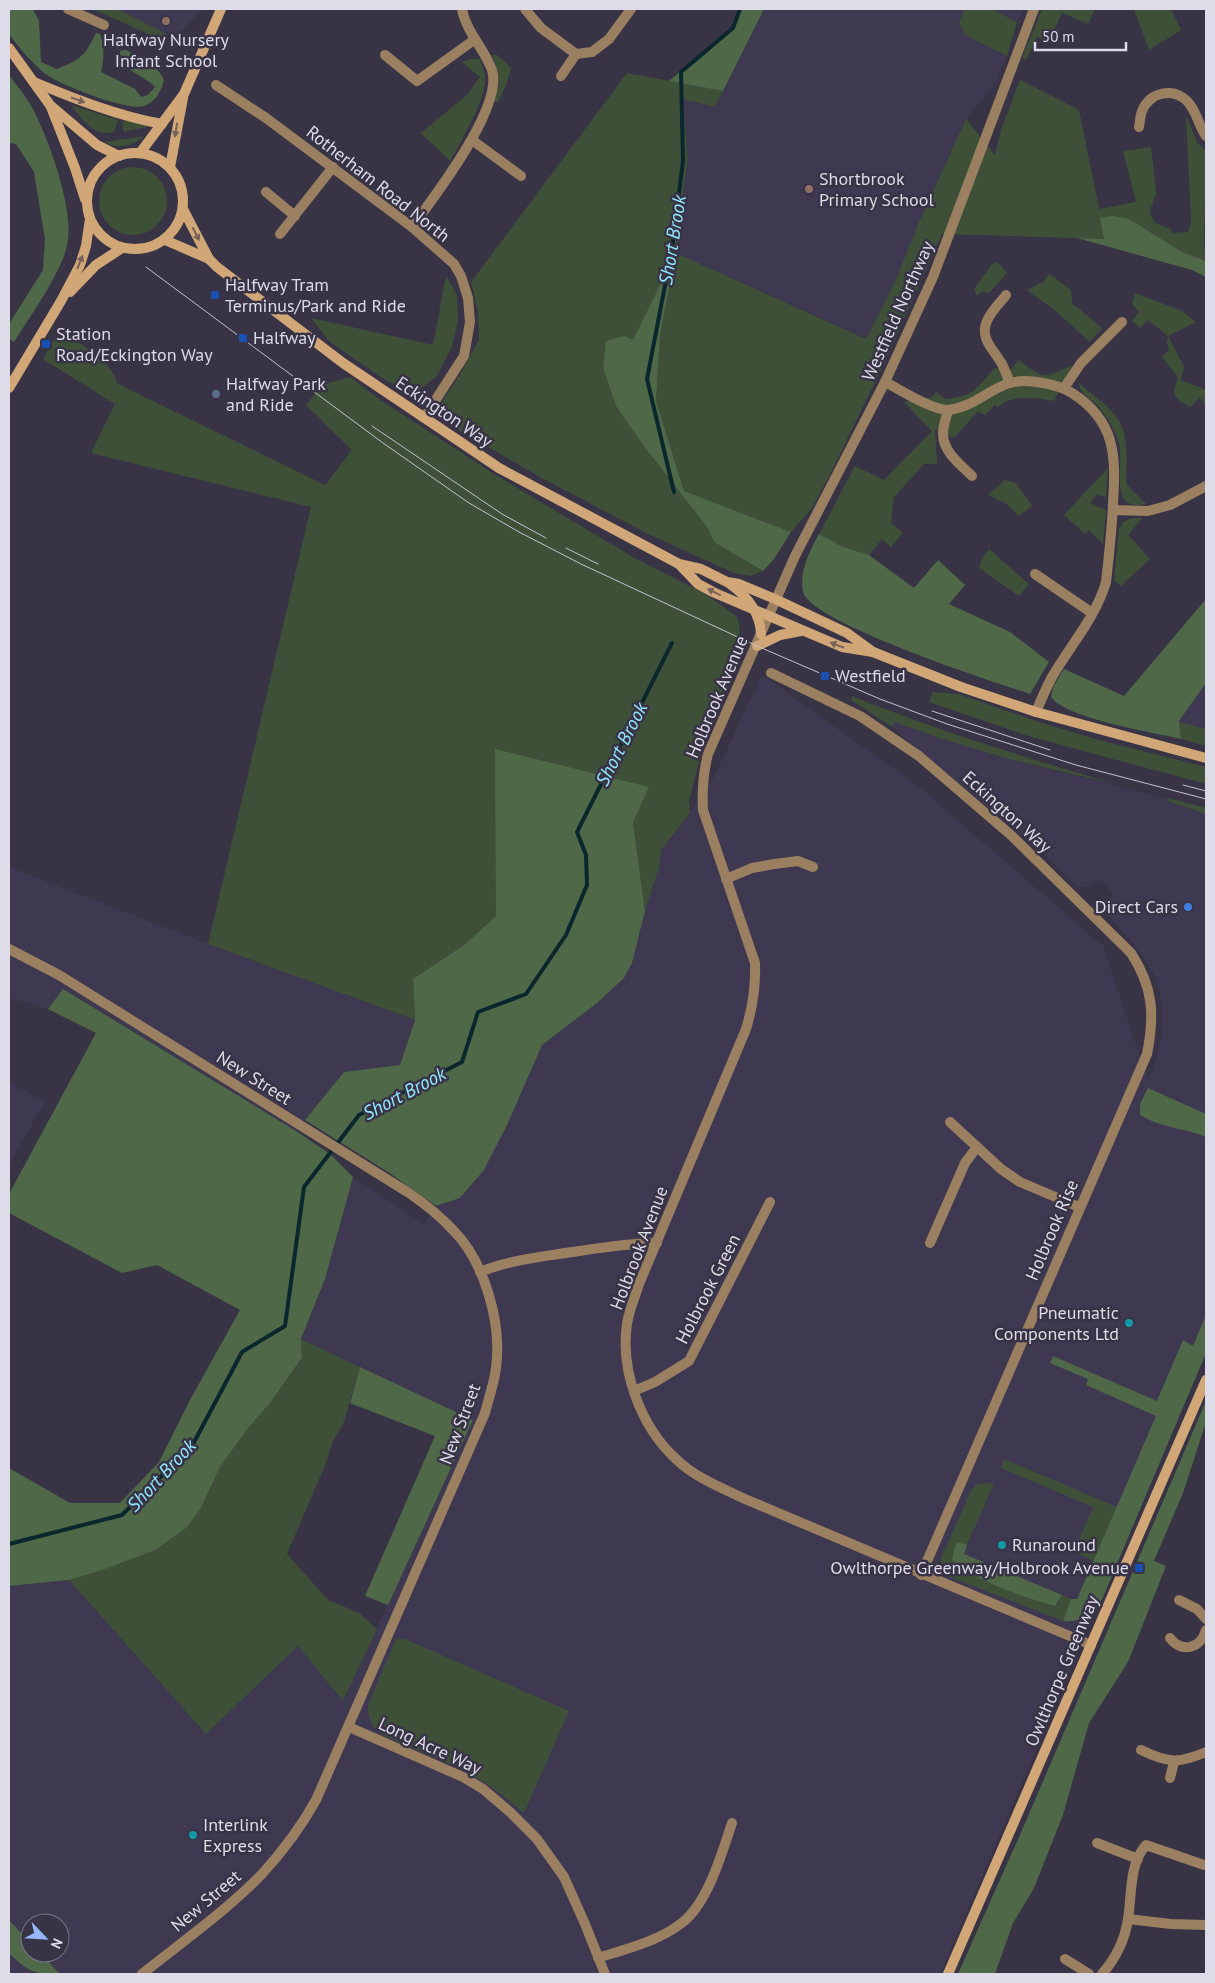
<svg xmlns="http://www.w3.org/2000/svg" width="1215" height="1983" viewBox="0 0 1215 1983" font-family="'PT Sans',sans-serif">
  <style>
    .built { fill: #3e3851; fill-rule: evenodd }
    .green { fill: #3e5138 }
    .forest { fill: #4f6948 }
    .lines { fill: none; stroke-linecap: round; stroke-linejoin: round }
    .stream { stroke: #0a272d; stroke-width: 4 }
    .street { stroke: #9a7f61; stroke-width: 10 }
    .secondary { stroke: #d2a777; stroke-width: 10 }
    .tram { stroke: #c3c1ce; stroke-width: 1 }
    .oneway { fill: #76625a }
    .education-dot { fill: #8d6e63; stroke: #383446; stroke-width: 2 }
    .transit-dot { fill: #1a4fb4; stroke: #383446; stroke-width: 2 }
    .service-dot { fill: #5c6f8a; stroke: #383446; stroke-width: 2 }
    .shop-dot { fill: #3f7fe0; stroke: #383446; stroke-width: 2 }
    .culture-dot { fill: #0f9aa8; stroke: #383446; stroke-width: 2 }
    .labels { text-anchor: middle; stroke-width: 5; stroke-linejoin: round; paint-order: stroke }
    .poi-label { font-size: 18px; fill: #dedce8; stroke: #383446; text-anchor: start }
    .street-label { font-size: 18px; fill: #dedce8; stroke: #383446 }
    .water-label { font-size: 19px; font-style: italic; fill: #90e8fe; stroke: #383446 }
  </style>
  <rect width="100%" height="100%" fill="#383446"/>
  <!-- built -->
  <g class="built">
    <polygon points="117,9 202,9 179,34 167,34"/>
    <polygon points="764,9 965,9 959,22 965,35 1007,56 994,85 966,119 919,222 895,282 867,339 676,253 679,218 688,160 683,98 715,107"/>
    <polygon points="991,9 1024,9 1017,22"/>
    <path d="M762,675L918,786L1103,946L1148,1080L1157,1058L1162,1035V1001L1154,975L1147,961L1109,916L1108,902L1113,893L1099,879L1089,887H1078L1042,852L892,727L895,722L939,738L1009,759L1206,808V1353L940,1974H9V1586L69,1580L206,1733L298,1645L343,1701L473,1421L301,1339L325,1279L353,1177L424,1224L436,1206L460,1198L484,1170L508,1123L542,1045L597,1003L624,978L632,963L645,911L659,868L661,850L677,831L714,777ZM30,1923H60V1953H30Z"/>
    <polygon points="1206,683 1206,729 1179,722"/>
    <polygon points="9,867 208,944 415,1020 400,1065 344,1072 296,1131 64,989 48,1009 9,998"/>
    <polygon points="9,1083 45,1101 9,1165"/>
  </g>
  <!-- green -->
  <g class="green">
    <polygon points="93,9 117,9 167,34 157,38"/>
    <polygon points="965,9 991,9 1017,22 1007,56 965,35 959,22"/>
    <polygon points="1042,9 1095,9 1088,24 1062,13 1048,41 1037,37 1026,60 1022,58"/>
    <polygon points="1134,9 1171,9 1181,30 1149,50"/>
    <path d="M492,55H497L511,68L507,83L498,102H494C500,84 500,72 492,55Z"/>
    <path d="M471,59H480C482,65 485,72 485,78C486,100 461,141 450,161L421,133L468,94L480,77L462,62Z"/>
    <polygon points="627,73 723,91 715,107 683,99 688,160 679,218 676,253 866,339 895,282 919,222 966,119 995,155 1001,130 1020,80 1079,110 1099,209 1136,202 1123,151 1151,147 1156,194 1150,210 1151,216 1155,223 1171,229 1172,233 1188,232 1191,221 1186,115 1197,142 1206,151 1204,249 1206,250 1206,261 1184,253 1142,227 1105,239 942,234 884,364 829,476 812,508 791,532 684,491 656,401 660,335 675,255 633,341 603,368 616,406 643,445 707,527 714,542 763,571 750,576 734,573 650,535 542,478 448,424 437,415 441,404 462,371 479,340 478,312 471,282"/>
    <path d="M71,105L118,120L114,132C94,137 82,119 71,105Z"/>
    <polygon points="124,120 148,125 147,127 124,132 122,124"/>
    <path d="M144,136C133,146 119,150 105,142Z"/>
    <circle cx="133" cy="201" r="34"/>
    <polygon points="997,262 1007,273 989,293 982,291 977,296 974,289 992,264"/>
    <polygon points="1049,274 1071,290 1072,303 1102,328 1090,342 1057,312 1027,290 1043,282"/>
    <polygon points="446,276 457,295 458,320 452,347 436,377 418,391 409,392 384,379 330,342 311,318 433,345"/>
    <path d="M1135,293L1182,311L1196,322L1168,336L1184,367L1181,380L1206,390V407L1200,397L1190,407C1172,397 1172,395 1178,377L1162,357L1169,350L1167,343L1168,336L1148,320L1140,328L1132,321L1139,312L1132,304Z"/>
    <path d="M65,335C85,346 111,361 118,384L325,485L352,450L306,405L322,385L350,377L382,401L494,474L631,556L707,595L736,616L739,623L740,651L708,726L689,801L690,813L661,850L659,868L645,911L633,821L496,750V916L464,945L413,979L415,1020L208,944L311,507L91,453L115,404L43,359L56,336Z"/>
    <path d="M1019,360C1044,380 1044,378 1072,365L1054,401C1036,398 1013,394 998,407L995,405L985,415L978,411L954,438L935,429L937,464H924L894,497L891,523L903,533L891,547L882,539L869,555L843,547L819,534L855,466L884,480L932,431L904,402L932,397L936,392L945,399C976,396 975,389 995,368L1010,370Z"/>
    <path d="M1079,383C1090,393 1104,402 1114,414C1130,431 1126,460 1126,482L1128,486L1146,504C1107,512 1125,466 1119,443C1115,431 1107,416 1098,406C1091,398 1080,395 1079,383Z"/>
    <polygon points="1108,468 1106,497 1096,495 1090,503 1106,510 1103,544 1089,530 1085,534 1064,515"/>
    <polygon points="1005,480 1016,483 1032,506 1019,516 1007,504 988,495"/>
    <polygon points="1131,518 1142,518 1128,535 1150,559 1121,586 1114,580 1119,529 1123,522"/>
    <polygon points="989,549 1029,584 1019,596 979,568 982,558"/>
    <polygon points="933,692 958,694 1033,720 1095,739 1206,767 1206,784 1028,736 929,702"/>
    <path d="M852,696C938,731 1025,757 1114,784L1009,759L939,738L895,722L892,727L851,700Z"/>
    <polygon points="1179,722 1206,729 1206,746 1181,739"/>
    <polygon points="1168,798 1206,808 1206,814 1167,801"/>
    <polygon points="301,1339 360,1367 343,1424 333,1441 326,1463 287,1554 328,1600 359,1613 377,1629 343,1701 298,1646 206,1734 69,1580 99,1571 201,1508 220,1467 249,1427 270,1403 302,1359"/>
    <polygon points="1004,1459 1117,1507 1094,1561 1074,1552 1093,1507 1001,1468"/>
    <polygon points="986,1483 994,1484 967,1545 957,1543 954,1550 976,1575 988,1583 1057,1604 1062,1595 1071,1599 1063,1621 950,1577 941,1566 941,1558 971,1491 977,1484"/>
    <path d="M396,1639H405L569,1711L524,1813L497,1791L470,1773L383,1735C371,1727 368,1719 368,1705Z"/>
  </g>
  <!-- forest -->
  <g class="forest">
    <path d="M9,9H33L39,21L41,62L57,69C80,60 85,56 96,33L100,34C105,48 104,57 101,72L135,89L141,97L148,95L155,87C145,75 119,71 120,51L126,50C141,58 157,64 164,80C161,91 156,102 144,106C125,111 64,86 47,75C39,70 11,40 9,32C7,25 9,16 9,9Z"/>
    <polygon points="740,9 764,9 723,91 669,81 733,28"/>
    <path d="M9,75C18,87 29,100 35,113C50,143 75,212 67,245C61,274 30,316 14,342L9,339V324L43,270L45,239L34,172L16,144L9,143Z"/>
    <polygon points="1112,216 1129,219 1184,253 1206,261 1206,277 1192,270 1077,238 1104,239 1100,218"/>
    <polygon points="676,253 660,335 656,401 684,491 791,532 774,559 763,571 714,542 707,527 643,445 616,406 603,368 606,341 624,336 633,340"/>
    <path d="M819,534L843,547L869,555L914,588L938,560L965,585L949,604L1010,632L1049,662L1030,694C994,682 811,623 803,592C799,572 810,550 819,534Z"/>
    <path d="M1206,599V683L1179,721L1181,739C1152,732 1067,719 1051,697L1053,687L1064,669L1124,696Z"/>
    <polygon points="495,749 649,787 633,822 645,911 632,963 624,978 597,1003 542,1045 508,1123 484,1170 460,1198 436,1206 391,1174 305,1120 344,1072 400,1065 415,1020 413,979 464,945 496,916"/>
    <polygon points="63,989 296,1131 330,1154 353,1177 325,1279 301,1339 302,1358 270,1403 249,1427 220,1467 201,1508 186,1528 155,1550 99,1571 69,1580 9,1586 9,1468 70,1503 120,1503 159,1462 190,1400 240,1310 157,1265 122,1273 9,1213 9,1194 96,1033 48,1009"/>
    <path d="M1148,1088L1206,1114V1137C1184,1128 1161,1128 1140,1115V1104Z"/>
    <path d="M1206,1315V1353L1100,1604C1085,1615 1082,1623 1063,1621L1071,1599H1077L1156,1416L1086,1385L1088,1379L1050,1363L1053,1356L1157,1401L1183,1340L1193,1346Z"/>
    <polygon points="360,1367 473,1420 388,1605 365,1596 435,1436 350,1403"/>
    <polygon points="1206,1401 1206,1422 1183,1493 1154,1561 1166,1566 1128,1662 1089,1723 1063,1815 1034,1888 1013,1923 995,1974 958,1974 1023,1828"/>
    <path d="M957,1542L967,1545L964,1554L1062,1595L1055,1606C1029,1599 968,1579 952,1559L954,1550Z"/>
    <path d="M9,1920L30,1943V1953H40L60,1974C34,1974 28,1972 9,1953Z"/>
  </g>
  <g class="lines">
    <!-- stream -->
    <g class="stream">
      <polyline points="674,492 647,379 672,249 683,161 681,72 733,28 740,9"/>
      <polyline points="9,1544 122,1515 192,1446 242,1352 285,1326 304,1187 359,1115 462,1062 478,1012 526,994 566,935 587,885 586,855 577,832 672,643"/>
    </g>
    <!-- street -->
    <g class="street">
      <polyline points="68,9 104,25"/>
      <polyline points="525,9 541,28 576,54"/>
      <path d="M1034,9L933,277L885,382L795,556L708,754C703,773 702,791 703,810L755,963C756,987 753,1006 746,1029L639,1284C635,1297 629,1310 627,1324C620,1371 641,1427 676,1459C694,1477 722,1488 745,1499L1091,1645"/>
      <polyline points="576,54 592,52 609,39 631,9"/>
      <polyline points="385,55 417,81 474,40"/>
      <polyline points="561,76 576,54"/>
      <polyline points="216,85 266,118 412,227 454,264 461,276 468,298 470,322 464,356 424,418"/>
      <path d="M1139,127C1140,122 1140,116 1142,111C1150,92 1173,87 1187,101C1197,111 1198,125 1206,136"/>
      <polyline points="472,140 521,176"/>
      <polyline points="266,192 295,216"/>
      <path d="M412,227C434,197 504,107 492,70C484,48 466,32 462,9"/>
      <polyline points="280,234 333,167"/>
      <path d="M1006,295C1000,303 991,311 987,321C979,338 994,350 1002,364C1005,370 1007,376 1010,383"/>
      <path d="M885,382C901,390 930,409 947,410C953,410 964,406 969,404C983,398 995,387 1010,383C1026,378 1058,384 1072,393C1116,421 1116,456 1113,503C1112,529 1109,556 1106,582C1096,617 1070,646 1052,677C1046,688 1041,700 1036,712"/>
      <polyline points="1064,388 1081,363 1122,322"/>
      <path d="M948,410C946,418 943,426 943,434C943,452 961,465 972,476"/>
      <polyline points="1113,510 1148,511 1170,505 1206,486"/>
      <polyline points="1035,574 1092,613"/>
      <path d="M771,673L860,716L919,756L1012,836L1131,953C1153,987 1155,1014 1147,1054L921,1575"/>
      <polyline points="726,879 752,868 774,864 798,861 813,867"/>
      <path d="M9,949L59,975L409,1193C425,1204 440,1216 453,1230C485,1262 502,1324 496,1368C494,1384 489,1397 485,1413L316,1800C301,1827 283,1851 262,1874C226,1911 182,1942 142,1974"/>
      <polyline points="950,1122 1001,1169 1020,1182 1079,1207"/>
      <polyline points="930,1243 965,1163 977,1147"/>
      <path d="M480,1272C509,1260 541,1257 572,1252C600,1248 628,1243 657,1243"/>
      <polyline points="634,1391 655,1382 689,1361 770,1202"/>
      <polyline points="1179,1600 1197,1609 1206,1619"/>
      <path d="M1170,1638C1182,1654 1201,1648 1206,1630"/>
      <polyline points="349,1727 463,1777 483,1789 510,1812 537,1839 564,1877 585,1924 605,1974"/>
      <path d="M1141,1750C1168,1763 1178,1764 1206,1752"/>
      <polyline points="1170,1778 1174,1762"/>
      <polyline points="1097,1843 1138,1859"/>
      <polyline points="1128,1919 1171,1924 1206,1925"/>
      <path d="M598,1958C626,1949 660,1941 683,1922C708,1902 722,1853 732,1823"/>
      <polyline points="1065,1959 1089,1974"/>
      <path d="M1102,1974C1116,1958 1125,1940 1128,1919C1132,1894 1129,1864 1146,1845L1204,1865"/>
    </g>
    <!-- secondary -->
    <g class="secondary">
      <polyline points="9,48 50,105 97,145 119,156"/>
      <path d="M34,82C75,99 118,116 162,124"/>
      <polyline points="51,107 75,168 85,199"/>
      <circle cx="135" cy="201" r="48"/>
      <polyline points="140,153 184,94 221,9"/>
      <polyline points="170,167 183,98"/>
      <polyline points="183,209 209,259 217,267 343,363 499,468 679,564 701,569 727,582 739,584 775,599 847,633 873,652"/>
      <polyline points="165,240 209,259"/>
      <polyline points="70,292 96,265 122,248"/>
      <polyline points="9,388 61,301 80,265 86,246 90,219"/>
      <polyline points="680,565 698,584 715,593 842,647 873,652 961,687 1036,712 1206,758"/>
      <path d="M730,584C747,596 760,613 761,634"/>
      <polyline points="757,646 780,635 801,631"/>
      <polyline points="948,1974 1206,1380"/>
    </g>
    <!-- tram -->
    <g class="tram">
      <polyline points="146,267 383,443 469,503 519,532 581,564 757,646 880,699 947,724 1076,765 1206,799"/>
      <polyline points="372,426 502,514 546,538"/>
      <polyline points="566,548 598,564"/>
      <polyline points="932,711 1050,750"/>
      <polyline points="1183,785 1206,791"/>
    </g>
  </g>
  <!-- one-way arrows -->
  <defs><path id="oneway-solid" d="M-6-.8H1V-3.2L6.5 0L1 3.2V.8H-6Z" transform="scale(1.25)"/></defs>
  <g class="oneway">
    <use href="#oneway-solid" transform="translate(78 100) rotate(19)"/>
    <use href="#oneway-solid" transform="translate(176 130) rotate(99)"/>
    <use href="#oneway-solid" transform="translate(196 234) rotate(63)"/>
    <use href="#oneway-solid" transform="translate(80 262) rotate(-68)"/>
    <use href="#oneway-solid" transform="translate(714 592) rotate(-154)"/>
    <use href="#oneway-solid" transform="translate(837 645) rotate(-160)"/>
  </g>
  <!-- markers -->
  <g class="education-dot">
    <circle cx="166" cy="21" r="5"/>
    <circle cx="809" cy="189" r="5"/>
  </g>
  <g class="transit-dot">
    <rect x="210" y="290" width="10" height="10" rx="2.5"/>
    <rect x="238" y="333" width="10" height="10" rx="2.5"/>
    <rect x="41" y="339" width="10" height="10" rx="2.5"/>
    <rect x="820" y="671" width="10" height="10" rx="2.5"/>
    <rect x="1134" y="1563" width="10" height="10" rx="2.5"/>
  </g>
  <circle class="service-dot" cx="216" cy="394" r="5"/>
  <circle class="shop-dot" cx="1188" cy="907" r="5"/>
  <g class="culture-dot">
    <circle cx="1129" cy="1323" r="5"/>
    <circle cx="1002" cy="1545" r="5"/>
    <circle cx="193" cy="1835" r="5"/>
  </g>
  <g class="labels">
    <!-- poi labels -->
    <g class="poi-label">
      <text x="166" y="46" text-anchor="middle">Halfway Nursery<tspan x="166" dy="21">Infant School</tspan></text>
      <text x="819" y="185">Shortbrook<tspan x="819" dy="21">Primary School</tspan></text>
      <text x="225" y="291">Halfway Tram<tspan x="225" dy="21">Terminus/Park and Ride</tspan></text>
      <text x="56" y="340">Station<tspan x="56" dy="21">Road/Eckington Way</tspan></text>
      <text x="253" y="344">Halfway</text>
      <text x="226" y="390">Halfway Park<tspan x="226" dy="21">and Ride</tspan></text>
      <text x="835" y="682">Westfield</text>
      <text x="1178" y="913" text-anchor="end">Direct Cars</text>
      <text x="1119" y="1319" text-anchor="end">Pneumatic<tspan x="1119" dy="21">Components Ltd</tspan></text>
      <text x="1012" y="1551">Runaround</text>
      <text x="1129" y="1574" text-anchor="end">Owlthorpe Greenway/Holbrook Avenue</text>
      <text x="203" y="1831">Interlink<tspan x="203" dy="21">Express</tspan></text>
    </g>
    <!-- street labels -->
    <g class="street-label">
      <text transform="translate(378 184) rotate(38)" y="6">Rotherham Road North</text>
      <text transform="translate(898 311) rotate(-66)" y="6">Westfield Northway</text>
      <text transform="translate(444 412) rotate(34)" y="6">Eckington Way</text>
      <text transform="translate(717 697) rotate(-67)" y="6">Holbrook Avenue</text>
      <text transform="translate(1007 812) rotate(42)" y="6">Eckington Way</text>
      <text transform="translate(254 1078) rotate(32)" y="6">New Street</text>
      <text transform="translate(1052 1230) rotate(-67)" y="6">Holbrook Rise</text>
      <text transform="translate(639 1248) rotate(-69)" y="6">Holbrook Avenue</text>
      <text transform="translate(708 1289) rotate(-63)" y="6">Holbrook Green</text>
      <text transform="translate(460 1424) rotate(-69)" y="6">New Street</text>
      <text transform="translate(1062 1671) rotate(-67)" y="6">Owlthorpe Greenway</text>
      <text transform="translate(430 1746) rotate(25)" y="6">Long Acre Way</text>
      <text transform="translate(206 1901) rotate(-40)" y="6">New Street</text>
    </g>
    <!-- water labels -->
    <g class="water-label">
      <text transform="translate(672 240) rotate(-81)" y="7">Short Brook</text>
      <text transform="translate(621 744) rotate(-63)" y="7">Short Brook</text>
      <text transform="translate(404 1093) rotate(-28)" y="7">Short Brook</text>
      <text transform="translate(161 1475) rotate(-47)" y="7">Short Brook</text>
    </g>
  </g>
  <!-- border -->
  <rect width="1215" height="1983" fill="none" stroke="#dedce8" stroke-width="20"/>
  <!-- north arrow -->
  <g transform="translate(45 1938) rotate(115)"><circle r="24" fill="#383446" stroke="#7a7787"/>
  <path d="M0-4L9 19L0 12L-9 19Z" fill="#97b6fd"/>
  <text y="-8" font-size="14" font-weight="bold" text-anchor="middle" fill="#dedce8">N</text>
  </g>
  <!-- scale -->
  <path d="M1035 42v8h91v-8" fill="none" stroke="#dedce8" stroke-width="2.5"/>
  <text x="1042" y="42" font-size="15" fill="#dedce8" stroke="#383446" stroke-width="4" paint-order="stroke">50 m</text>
</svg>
